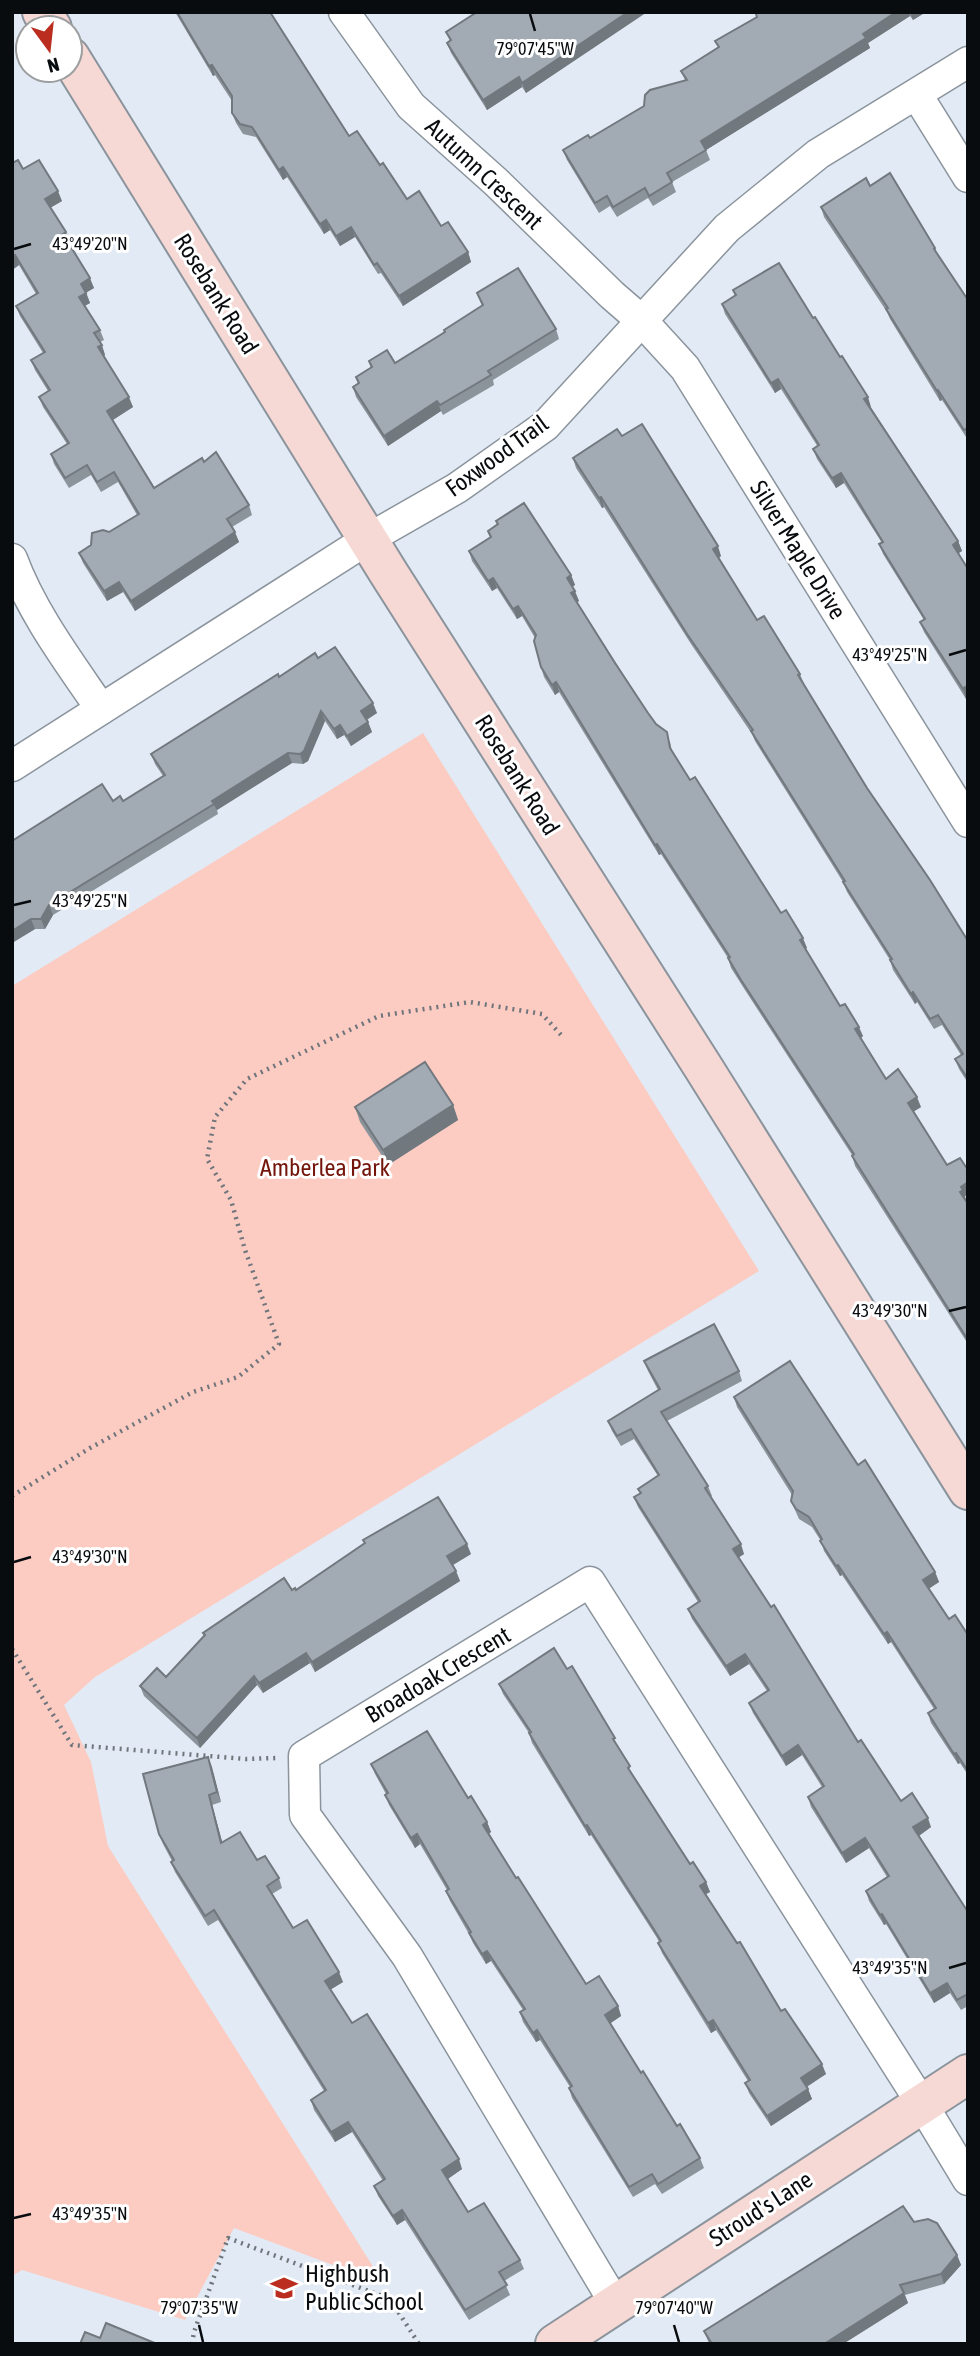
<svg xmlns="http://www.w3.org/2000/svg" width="980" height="2356" viewBox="0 0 980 2356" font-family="'Asap Condensed',sans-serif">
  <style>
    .green { fill: #fccbc2 }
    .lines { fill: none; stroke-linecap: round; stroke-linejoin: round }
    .street-casing { stroke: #8b949d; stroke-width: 33 }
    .secondary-casing { stroke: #8b949d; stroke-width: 42 }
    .path { stroke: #6f757b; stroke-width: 4.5; stroke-dasharray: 2 5; stroke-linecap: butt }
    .street { stroke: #fff; stroke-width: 30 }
    .secondary { stroke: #f6d9d4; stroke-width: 38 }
    .wall { fill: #8b939b }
    .shaded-wall { fill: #71787e }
    .building { fill: #a2abb4; stroke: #71787e; stroke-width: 2 }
    .ticks { fill: none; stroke: #090c0f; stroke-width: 2.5 }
    .labels { text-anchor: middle; stroke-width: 6; stroke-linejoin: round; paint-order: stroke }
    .street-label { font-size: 24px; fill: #090c0f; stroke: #fff }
    .park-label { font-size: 24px; fill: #73150b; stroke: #fff }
    .poi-label { font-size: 24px; fill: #090c0f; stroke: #fff; text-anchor: start }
    .ticks-label { font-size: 18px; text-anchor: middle; fill: #090c0f; stroke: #fff; stroke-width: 6; stroke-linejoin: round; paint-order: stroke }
  </style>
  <rect width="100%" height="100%" fill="#e2ebf5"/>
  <!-- green -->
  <polygon class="green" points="423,733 759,1271 95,1677 64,1705 91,1762 108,1846 384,2284 234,2228 185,2320 22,2270 12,2276 12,986"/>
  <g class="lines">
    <!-- street casing -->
    <g class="street-casing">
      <g id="street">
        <polyline points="344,12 411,106 496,182 612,295 642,321 685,368 968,822"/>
        <polyline points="917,95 968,177"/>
        <path d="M12,559C32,613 69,662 101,709"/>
        <polyline points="12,766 368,539 457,488 545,426 727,228 818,154 968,62"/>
        <polyline points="616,2305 407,1956 305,1815 304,1756 590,1582 922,2104 968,2180"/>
      </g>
    </g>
    <!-- secondary casing -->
    <g class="secondary-casing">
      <g id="secondary">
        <polyline points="42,12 52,28"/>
        <polyline points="70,57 388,572 703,1067 968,1490"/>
        <polyline points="555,2344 968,2074"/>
      </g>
    </g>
    <!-- path -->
    <g class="path">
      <polyline points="12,1496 90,1448 193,1392 238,1377 279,1344 245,1250 231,1200 207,1159 215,1117 247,1079 379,1016 470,1002 542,1014 563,1037"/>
      <polyline points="12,1649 72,1745 246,1759 278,1758"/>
      <polyline points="192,2344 194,2332 228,2238 390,2299 419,2344"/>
    </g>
    <!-- street -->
    <use href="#street" class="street"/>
    <!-- secondary -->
    <use href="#secondary" class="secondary"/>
  </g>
  <!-- wall -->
  <g class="wall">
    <polygon points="175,12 270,12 349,136 380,165 407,199 441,226 468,252 471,262 403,306 381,273 378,274 355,237 340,246 330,230 324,234 287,177 283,180 256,137 243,134 236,123 232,113 232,101 215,75 213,76"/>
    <polygon points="477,12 647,12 526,93 522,87 487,110 451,53 447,43 450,41 446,32"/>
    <polygon points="759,12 926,12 913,20 910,16 868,43 870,48 706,150 710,160 672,182 676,192 653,206 648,198 617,217 610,206 599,213 567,160 563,150 590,138 644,106 685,80 681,71 718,47 715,41 757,17"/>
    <polygon points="23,169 62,201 50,208 70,242 68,243 94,288 86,292 90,303 84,306 100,330 104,340 100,342 105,355 104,356 133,407 113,420 154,488 204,462 249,505 252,515 232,527 239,542 135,611 123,592 107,601 83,563 79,553 109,532 137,515 118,482 101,492 91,475 69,488 54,464 51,454 67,444 43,407 39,397 48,391 35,370 31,360 43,353 20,316 16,306 36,294 19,265 12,270"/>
    <polygon points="870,186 935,248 938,255 968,300 968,440 942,400 940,401 890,319 887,312 824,217 821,207"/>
    <polygon points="733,290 813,318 958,541 962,551 958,553 968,569 968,698 966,699 924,632 920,622 924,620 883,554 879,544 882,543 844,483 836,488 817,459 813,449 818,447 781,389 775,393 725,314 722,304 735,296"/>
    <polygon points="477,293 556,329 559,339 493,380 494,385 443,415 441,411 388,446 356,397 353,387 358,384 356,377 371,368 369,361 395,363 445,332 482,306"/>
    <polygon points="622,436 721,556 719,558 757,620 800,674 804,684 803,684 867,788 968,941 968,1083 959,1069 955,1059 961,1055 942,1025 934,1029 917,1002 915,1004 893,970 890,960 847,892 843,882 755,741 752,734 691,644 604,507 602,508 576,468 573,458"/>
    <polygon points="496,521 571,575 575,585 572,587 579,601 577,602 648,713 670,742 672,751 690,780 781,913 807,948 805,949 840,1006 863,1036 861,1038 886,1079 921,1107 913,1112 947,1165 968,1170 968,1194 965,1196 965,1201 968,1204 968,1344 855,1166 852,1155 745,990 731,968 728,958 661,854 659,855 559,692 555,695 544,677 541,667 535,638 522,616 517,619 497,588 492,591 472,561 469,551 490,537 488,531 497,525"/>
    <polygon points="318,658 377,713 367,720 372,732 351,746 344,735 337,739 325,721 308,761 303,764 292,763 217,810 218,814 53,915 45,929 35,929 12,943 12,841 113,801 123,801 163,776 155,764 151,754 279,677"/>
    <polygon points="453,1105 458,1120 388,1165 360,1122 355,1107"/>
    <polygon points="644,1361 739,1371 742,1381 667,1421 708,1486 712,1496 711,1497 744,1554 738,1558 858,1742 901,1801 931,1827 919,1836 968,1912 968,2006 961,2010 950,1993 934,2003 886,1924 884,1925 869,1901 866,1891 887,1877 869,1848 846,1863 811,1807 808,1797 822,1787 802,1755 786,1766 753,1713 749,1703 767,1691 749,1664 730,1676 692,1619 688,1609 698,1602 638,1507 634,1497 640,1494 638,1489 658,1476 634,1439 621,1446 612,1431 608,1421 658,1390 648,1371"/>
    <polygon points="734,1397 858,1465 935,1572 939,1582 929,1588 949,1619 968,1635 968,1775 960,1763 958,1764 931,1723 928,1713 934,1709 891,1642 888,1644 842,1575 840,1576 824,1551 821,1541 812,1527 799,1519 791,1501 792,1495 737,1407"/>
    <polygon points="363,1540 471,1554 453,1565 460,1581 315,1672 310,1663 263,1693 257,1685 200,1748 144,1696 140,1686 166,1677 204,1636 203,1633 292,1590 296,1590 365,1544"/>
    <polygon points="499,1684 619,1748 633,1776 690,1864 706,1882 710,1892 706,1894 781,2011 826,2074 807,2087 812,2099 771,2126 749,2093 745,2083 748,2081 716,2030 711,2033 662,1953 658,1943 659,1942 657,1938 591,1835 589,1836 532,1743 529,1733 503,1694"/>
    <polygon points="208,1757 221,1802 212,1805 222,1842 257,1860 279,1878 282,1888 272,1894 293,1928 343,1982 330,1990 352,2023 462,2169 448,2179 468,2212 520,2260 524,2269 504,2281 510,2295 469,2320 405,2220 397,2225 378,2196 374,2186 383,2181 352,2132 335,2142 314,2110 311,2100 324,2091 218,1920 208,1926 175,1872 171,1862 172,1861 163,1844 159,1834"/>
    <polygon points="371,1764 468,1798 487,1822 491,1832 489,1833 516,1878 586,1984 618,2006 621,2016 610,2023 641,2073 677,2126 700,2158 704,2168 662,2194 655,2184 633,2197 572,2098 569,2088 570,2087 540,2040 536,2042 523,2022 520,2012 523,2010 491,1961 486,1964 473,1943 469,1934 450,1901 446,1891 447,1890 420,1844 415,1848 389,1805 385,1795 386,1794 375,1774"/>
    <polygon points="914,2222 957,2255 961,2265 944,2284 905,2295 908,2303 843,2344 709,2344 708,2341 704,2331"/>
  </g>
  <!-- shaded-wall -->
  <g class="shaded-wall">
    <polygon points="628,12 647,12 526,93 522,83"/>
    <polygon points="896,12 909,12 910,16 868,43 870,48 706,150 701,141"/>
    <polygon points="910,12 926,12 913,20"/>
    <polygon points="212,65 215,75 213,76 209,66"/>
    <polygon points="519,77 522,87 487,110 483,100"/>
    <polygon points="283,167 287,177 283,180 279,170"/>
    <polygon points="58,191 62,201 48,209 45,199"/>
    <polygon points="326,220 330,230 324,234 320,224"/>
    <polygon points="351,227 355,237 340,246 336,236"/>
    <polygon points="66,232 70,242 66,244 63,234"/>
    <polygon points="468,252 471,262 403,306 399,296"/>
    <polygon points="15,255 19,265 12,270 12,258"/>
    <polygon points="90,278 94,288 84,294 81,284"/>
    <polygon points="86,293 90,303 83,307 79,297"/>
    <polygon points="102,345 105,355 102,357 98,347"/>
    <polygon points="778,379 781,389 775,393 771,383"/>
    <polygon points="938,390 942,400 940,401 937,391"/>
    <polygon points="129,397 133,407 111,421 107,411"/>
    <polygon points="868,397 871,407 868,409 864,399"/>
    <polygon points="437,401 441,411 388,446 384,436"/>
    <polygon points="841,473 844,483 836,488 832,478"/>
    <polygon points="601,497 604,507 602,508 599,498"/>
    <polygon points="235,532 239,542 135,611 131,601"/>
    <polygon points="958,541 962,551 956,555 953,545"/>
    <polygon points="718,546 721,556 717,559 713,549"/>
    <polygon points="571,575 575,585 570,588 567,578"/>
    <polygon points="493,578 497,588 492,591 488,581"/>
    <polygon points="119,582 123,592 107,601 104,591"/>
    <polygon points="575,591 579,601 575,603 571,593"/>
    <polygon points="518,606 522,616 517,619 513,609"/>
    <polygon points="556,682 559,692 555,695 552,685"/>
    <polygon points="965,687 968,695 968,698 966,699 963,689"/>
    <polygon points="373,703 377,713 364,721 361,711"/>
    <polygon points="321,711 325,721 308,761 303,764 300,754"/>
    <polygon points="368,722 372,732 351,746 347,736"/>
    <polygon points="340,725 344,735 337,739 334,729"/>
    <polygon points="288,753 292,763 217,810 212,801"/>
    <polygon points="657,844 661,854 659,855 655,845"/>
    <polygon points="49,905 53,915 45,929 41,919"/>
    <polygon points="31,919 35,929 12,943 12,931"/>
    <polygon points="803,938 807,948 803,950 800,940"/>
    <polygon points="913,992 917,1002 915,1004 911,994"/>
    <polygon points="859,1027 863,1036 859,1039 855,1029"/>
    <polygon points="917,1097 921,1107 911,1113 908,1103"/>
    <polygon points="453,1105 458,1120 388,1165 383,1150"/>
    <polygon points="968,1182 968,1194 965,1196 966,1200 963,1202 960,1192 961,1187"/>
    <polygon points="467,1544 471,1554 451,1566 447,1556"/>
    <polygon points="741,1544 744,1554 736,1559 733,1549"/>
    <polygon points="838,1565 842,1575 840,1576 836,1566"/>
    <polygon points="456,1571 460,1581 315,1672 312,1662"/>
    <polygon points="935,1572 939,1582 927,1590 923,1580"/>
    <polygon points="887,1632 891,1642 888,1644 884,1634"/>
    <polygon points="306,1653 310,1663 263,1693 259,1683"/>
    <polygon points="745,1654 749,1664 730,1676 726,1666"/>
    <polygon points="254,1676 257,1685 200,1748 197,1738"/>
    <polygon points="798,1745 802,1755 786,1766 782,1756"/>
    <polygon points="956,1753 960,1763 958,1764 954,1754"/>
    <polygon points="208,1757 212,1767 221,1802 217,1792"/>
    <polygon points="209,1795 212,1805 225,1852 221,1843"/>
    <polygon points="928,1818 931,1827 917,1837 913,1827"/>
    <polygon points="487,1822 491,1832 487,1835 483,1825"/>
    <polygon points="587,1825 591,1835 589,1836 585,1826"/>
    <polygon points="417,1834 420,1844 415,1848 411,1838"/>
    <polygon points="865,1838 869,1848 846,1863 842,1853"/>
    <polygon points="706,1882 710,1892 704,1895 700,1886"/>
    <polygon points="882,1914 886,1924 884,1925 880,1915"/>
    <polygon points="487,1951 491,1961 486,1964 482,1954"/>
    <polygon points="339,1972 343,1982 328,1991 325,1981"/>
    <polygon points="947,1983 950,1993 934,2003 930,1993"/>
    <polygon points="618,2006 621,2016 608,2025 605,2015"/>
    <polygon points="713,2020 716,2030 711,2033 708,2023"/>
    <polygon points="537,2030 540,2040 536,2042 533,2033"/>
    <polygon points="822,2064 826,2074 804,2088 801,2078"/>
    <polygon points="808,2089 812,2099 771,2126 767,2116"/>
    <polygon points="348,2122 352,2132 335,2142 331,2132"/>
    <polygon points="459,2159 462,2169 446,2180 442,2170"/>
    <polygon points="402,2210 405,2220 397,2225 393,2216"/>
    <polygon points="957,2255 961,2265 944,2284 941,2274"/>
    <polygon points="904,2293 908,2303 843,2344 824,2344"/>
  </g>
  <!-- building -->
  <g class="building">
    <polygon points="177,12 270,12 349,136 357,131 380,165 383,163 407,199 419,191 441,226 448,222 468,252 399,296 377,263 374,265 351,227 336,236 326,220 320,224 283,167 279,170 252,127 240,124 232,113 232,96 212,65 209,66"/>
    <polygon points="477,12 628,12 522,83 519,77 483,100 447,43 451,40 446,32"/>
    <polygon points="759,12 896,12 863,34 866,38 701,141 706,150 667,173 672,182 649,196 645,188 613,207 607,196 595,203 563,150 588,135 590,138 644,106 645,95 650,90 687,80 681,71 719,47 715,41 757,17 756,14"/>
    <polygon points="18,160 23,169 39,160 58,191 45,199 66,232 63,234 90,278 81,284 86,293 79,297 100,330 94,333 102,345 98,347 129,397 107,411 154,488 202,458 204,462 216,452 249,505 227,519 235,532 131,601 119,582 104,591 79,553 91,545 92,533 103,530 109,532 139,514 114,472 97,482 87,465 65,478 51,454 69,443 39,397 50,390 31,360 45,352 16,306 38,293 15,255 12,258 12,163"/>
    <polygon points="890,173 935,248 934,249 968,300 968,432 966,429 964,430 938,390 937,391 886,309 888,308 821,207 866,178 870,186"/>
    <polygon points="779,263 813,318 815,317 840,357 842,356 868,397 864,399 958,541 953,545 968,569 968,692 965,687 963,689 920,622 925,619 879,544 883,542 841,473 832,478 813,449 819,445 778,379 771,383 722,304 736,295 733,290"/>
    <polygon points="518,268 556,329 488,371 491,375 440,405 437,401 384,436 353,387 359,383 356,377 372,367 369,361 387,350 395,363 445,332 444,330 483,305 477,293"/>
    <polygon points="642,424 718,546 713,549 757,620 764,616 800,674 798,675 867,788 930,880 968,941 968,1079 955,1059 963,1054 938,1015 930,1019 913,992 911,994 890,960 892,959 843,882 845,881 751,731 753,730 687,634 601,497 599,498 573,458 617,429 622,436"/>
    <polygon points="524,503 571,575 567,578 575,591 571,593 615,663 648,713 656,724 667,732 670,748 690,780 695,777 781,913 786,910 803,938 800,940 840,1006 845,1004 859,1027 855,1029 886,1079 898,1069 917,1097 908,1103 947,1165 960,1158 968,1170 968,1182 961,1187 963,1190 960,1192 968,1204 968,1340 852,1156 854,1154 741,980 728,958 730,957 657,844 655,845 556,682 552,685 541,667 534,641 536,635 518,606 513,609 493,578 488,581 469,551 491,537 488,531 498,524 496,521"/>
    <polygon points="335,647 373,703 361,711 368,722 347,736 340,725 334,729 321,711 304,751 300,754 288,753 212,801 214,804 49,905 41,919 31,919 12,931 12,841 102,784 113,801 120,796 123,801 165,775 151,754 278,674 279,677 315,653 318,658"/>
    <polygon points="425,1062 453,1105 383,1150 355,1107"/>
    <polygon points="714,1324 739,1371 661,1412 708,1486 705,1488 741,1544 733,1549 771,1607 774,1605 858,1742 861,1740 901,1801 912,1793 928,1818 913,1827 968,1912 968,1994 957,2000 947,1983 930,1993 882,1914 880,1915 866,1891 889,1876 865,1838 842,1853 808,1797 824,1786 798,1745 782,1756 749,1703 769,1690 745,1654 726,1666 688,1609 700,1601 634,1497 641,1493 638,1489 659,1475 631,1429 617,1436 608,1421 660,1389 644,1361"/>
    <polygon points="790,1361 858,1465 865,1460 935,1572 923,1580 949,1619 955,1615 968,1635 968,1771 956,1753 954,1754 928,1713 936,1708 887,1632 884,1634 838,1565 836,1566 820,1541 822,1539 809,1517 796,1509 791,1501 793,1491 734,1397"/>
    <polygon points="438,1497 467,1544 447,1556 456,1571 312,1662 306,1653 259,1683 254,1676 197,1738 140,1686 157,1668 166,1677 205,1635 203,1633 284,1578 292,1590 295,1588 296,1590 365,1543 363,1540"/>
    <polygon points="554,1648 567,1669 572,1666 615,1738 613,1739 630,1766 628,1768 690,1864 693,1862 706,1882 700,1886 737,1943 740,1942 781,2011 785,2009 822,2064 801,2078 808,2089 767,2116 745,2083 750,2080 713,2020 708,2023 658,1943 661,1941 653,1928 587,1825 585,1826 529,1733 531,1732 499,1684"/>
    <polygon points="427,1731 468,1798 471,1796 487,1822 483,1825 516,1878 518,1877 586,1984 599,1976 618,2006 605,2015 641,2073 643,2071 677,2126 680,2124 700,2158 658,2184 652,2174 629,2187 569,2088 572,2086 537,2030 533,2033 520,2012 525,2009 487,1951 482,1954 469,1933 471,1932 446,1891 449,1889 417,1834 411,1838 385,1795 388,1793 371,1764"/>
    <polygon points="208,1757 217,1792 209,1795 221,1843 240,1832 257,1860 265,1856 279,1878 267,1886 293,1928 307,1920 339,1972 325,1981 352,2023 367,2014 459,2159 442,2170 468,2212 484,2203 520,2260 499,2272 507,2285 465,2310 402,2210 393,2216 374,2186 385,2179 348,2122 331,2132 311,2100 326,2090 214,1910 205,1916 171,1862 174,1860 159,1834 143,1774"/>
    <polygon points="903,2206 914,2222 928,2219 937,2223 957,2255 941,2274 900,2285 904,2293 824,2344 712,2344 704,2331"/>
    <polygon points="106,2323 157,2344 80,2344 85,2332 100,2338"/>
  </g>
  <!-- ticks -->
  <path class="ticks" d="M530,14L535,31M14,249L31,244M949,655L966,650M14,905L31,901M949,1311L966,1307M14,1562L31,1557M949,1968L966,1963M14,2218L31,2214M199,2325L203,2342M674,2325L679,2342"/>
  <!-- icons -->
  <defs>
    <g id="school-bare" transform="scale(2.1)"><path d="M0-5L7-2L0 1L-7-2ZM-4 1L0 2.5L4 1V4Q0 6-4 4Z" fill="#bb2e1f" stroke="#fff" stroke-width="2.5" paint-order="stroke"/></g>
  </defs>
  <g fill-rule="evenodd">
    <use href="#school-bare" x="284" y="2288"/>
  </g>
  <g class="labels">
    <!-- street labels -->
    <g class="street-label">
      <text transform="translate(484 174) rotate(43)" y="8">Autumn Crescent</text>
      <text transform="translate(216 294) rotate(58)" y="8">Rosebank Road</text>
      <text transform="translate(497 456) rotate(-36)" y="8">Foxwood Trail</text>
      <text transform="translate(798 550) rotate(58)" y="8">Silver Maple Drive</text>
      <text transform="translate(517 775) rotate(58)" y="8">Rosebank Road</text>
      <text transform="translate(438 1675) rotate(-31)" y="8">Broadoak Crescent</text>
      <text transform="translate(761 2209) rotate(-33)" y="8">Stroud's Lane</text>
    </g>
    <!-- park labels -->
    <g class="park-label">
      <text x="325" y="1176">Amberlea Park</text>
    </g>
    <!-- poi labels -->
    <g class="poi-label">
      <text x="305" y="2282">Highbush<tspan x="305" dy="28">Public School</tspan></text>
    </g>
  </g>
  <g class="ticks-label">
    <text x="535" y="55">79°07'45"W</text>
    <text x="90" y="250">43°49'20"N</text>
    <text x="890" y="661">43°49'25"N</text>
    <text x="90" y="907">43°49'25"N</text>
    <text x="890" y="1317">43°49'30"N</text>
    <text x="90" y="1563">43°49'30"N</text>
    <text x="890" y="1974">43°49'35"N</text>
    <text x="90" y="2220">43°49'35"N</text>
    <text x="199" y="2314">79°07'35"W</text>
    <text x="674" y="2314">79°07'40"W</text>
  </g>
  <!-- border -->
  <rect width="980" height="2356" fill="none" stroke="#090c0f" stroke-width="28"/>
  <!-- north arrow -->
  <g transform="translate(49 49) rotate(165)"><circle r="33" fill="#ffffff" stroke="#9d9e9f" stroke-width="2"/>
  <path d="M0-5L12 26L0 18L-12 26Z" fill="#bb2e1f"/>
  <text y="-10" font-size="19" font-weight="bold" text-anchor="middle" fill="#090c0f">N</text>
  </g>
</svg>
